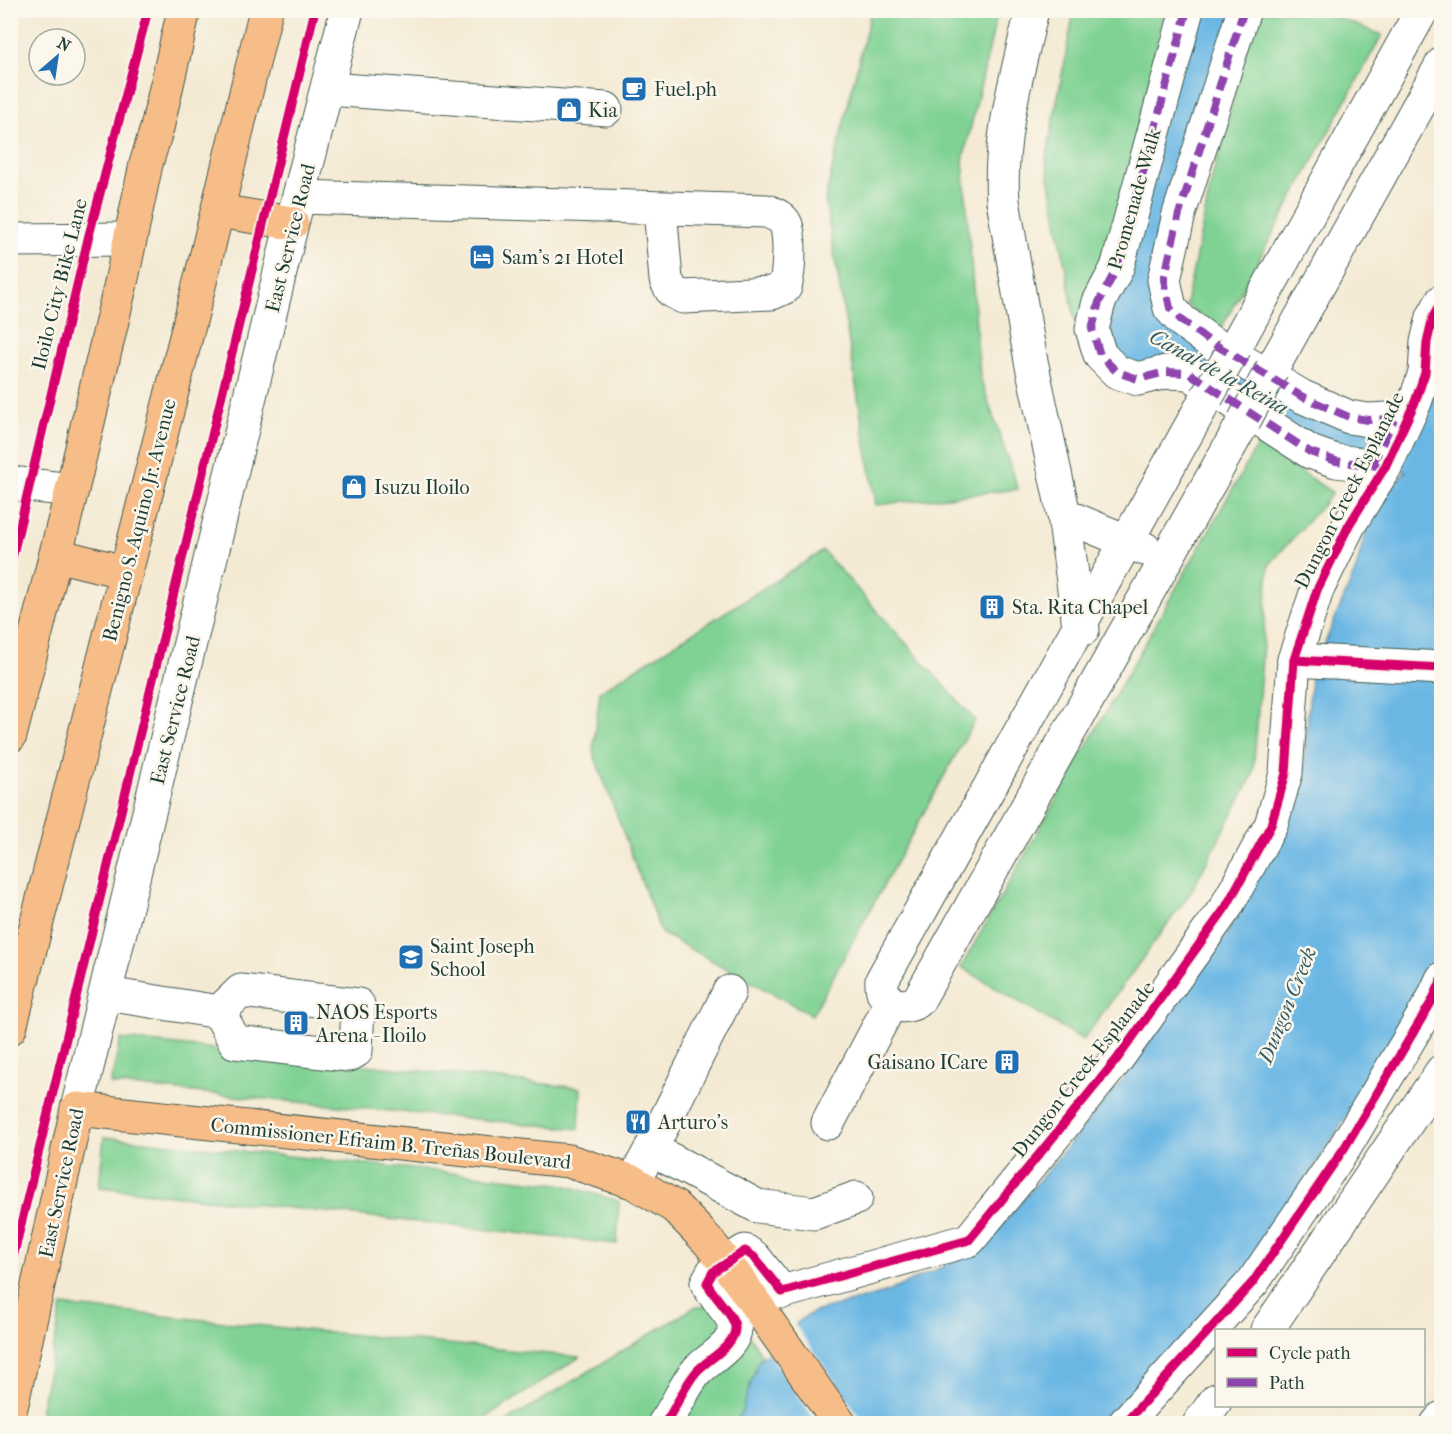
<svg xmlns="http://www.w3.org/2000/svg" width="1452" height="1434" viewBox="0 0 1452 1434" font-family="'IM FELL French Canon',serif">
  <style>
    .green { fill: #80d294; stroke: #508864; stroke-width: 1.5 }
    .water { fill: #6ab7e4; stroke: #447a8c; stroke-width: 1.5 }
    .pier { fill: #f4ead4 }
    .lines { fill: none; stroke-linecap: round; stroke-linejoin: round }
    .minor-casing { stroke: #3f574c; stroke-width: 35 }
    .major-casing { stroke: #3f574c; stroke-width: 35 }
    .highway-casing { stroke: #3f574c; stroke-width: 35 }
    .minor { stroke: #fff; stroke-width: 33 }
    .major { stroke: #f7bd88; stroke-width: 33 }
    .highway { stroke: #f7bd88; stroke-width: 33 }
    .minor-bridge-casing { stroke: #3f574c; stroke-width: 35; stroke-linecap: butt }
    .minor-bridge { stroke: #fff; stroke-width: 33 }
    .quiet { stroke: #8e44ad; stroke-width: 8; stroke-dasharray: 15 8; stroke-linecap: butt }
    .cycleway-casing { stroke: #fbf7ec; stroke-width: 13 }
    .cycleway { stroke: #d6006c; stroke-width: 9 }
    .labels { text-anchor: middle; stroke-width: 5; stroke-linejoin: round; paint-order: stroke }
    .poi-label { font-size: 20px; fill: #1f3d34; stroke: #fbf7ec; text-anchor: start }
    .street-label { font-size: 20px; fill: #1f3d34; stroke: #fbf7ec }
    .water-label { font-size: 21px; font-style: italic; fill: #325c60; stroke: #fbf7ec }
  </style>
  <rect width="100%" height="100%" fill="#fbf7ec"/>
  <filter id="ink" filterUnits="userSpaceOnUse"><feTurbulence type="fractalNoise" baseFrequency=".0167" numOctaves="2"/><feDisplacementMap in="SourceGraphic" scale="12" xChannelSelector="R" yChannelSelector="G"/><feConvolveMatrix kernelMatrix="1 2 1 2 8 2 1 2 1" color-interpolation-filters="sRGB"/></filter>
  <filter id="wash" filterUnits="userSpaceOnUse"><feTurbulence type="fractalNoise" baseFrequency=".008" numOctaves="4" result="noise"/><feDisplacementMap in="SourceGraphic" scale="24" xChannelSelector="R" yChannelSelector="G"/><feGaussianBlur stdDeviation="1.35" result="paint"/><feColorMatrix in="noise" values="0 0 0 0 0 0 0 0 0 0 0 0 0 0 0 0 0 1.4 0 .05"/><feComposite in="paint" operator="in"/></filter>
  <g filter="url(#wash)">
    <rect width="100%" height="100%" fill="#f4ead4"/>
    <!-- green -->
    <g class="green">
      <polygon points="871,11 998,11 963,160 980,377 1018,489 876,505 825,199"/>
      <polygon points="1074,11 1165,11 1126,180 1116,252 1078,337 1046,160"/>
      <polygon points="1257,11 1321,11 1382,35 1220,330 1186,304 1213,174"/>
      <polygon points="1258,444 1333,493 1269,565 1253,775 1191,892 1083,1040 961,967"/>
      <polygon points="823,551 975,720 812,1015 661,933 593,752 600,691"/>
      <polygon points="121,1039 581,1088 579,1129 110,1084"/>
      <polygon points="104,1137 560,1184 619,1201 617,1244 99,1187"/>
      <polygon points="730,1305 800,1416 791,1424 502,1424 695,1307"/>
      <polygon points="62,1306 580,1357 478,1423 38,1423"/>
    </g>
    <!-- water -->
    <polygon class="water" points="1188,11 1244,11 1165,295 1349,417 1427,396 1441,387 1442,929 1421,997 1246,1276 1139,1383 1102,1423 734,1424 742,1411 758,1362 800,1320 814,1312 885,1293 983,1248 1120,1083 1227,934 1286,824 1304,764 1311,676 1356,569 1367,526 1391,487 1406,471 1385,467 1100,355"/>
    <!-- pier -->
    <polygon class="pier" points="793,1322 864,1423 817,1423 766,1350"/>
  </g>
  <g filter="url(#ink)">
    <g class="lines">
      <!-- minor casing -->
      <g class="minor-casing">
        <g id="minor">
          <path d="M1032,10C1018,73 998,137 1003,201L1031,361L1064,515L1079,626L1083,629"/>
          <polyline points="1187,10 1117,268 1099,302 1092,329 1100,355 1117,372 1138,379 1166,372 1189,373 1310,452 1336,461 1385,467"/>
          <polyline points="1244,10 1179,214 1164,280 1170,308 1182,321 1209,341 1301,396 1349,417 1368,420 1407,418"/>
          <polyline points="328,89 606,109"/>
          <path d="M299,197L767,211C774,214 783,217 786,225C791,239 789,273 785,287L772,293L683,297L672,291L666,280L660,208"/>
          <polyline points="10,240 130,239"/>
          <polyline points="1235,347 1422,10"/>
          <polyline points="1272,369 1442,64"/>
          <path d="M1207,397L882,980C880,1003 900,1012 918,1001L1244,421"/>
          <polyline points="10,483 72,490"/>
          <polyline points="1064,515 1145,549"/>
          <polyline points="1294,660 1442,668"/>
          <polygon points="241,991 358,1005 356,1051 349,1055 235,1042 219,1012"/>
          <polyline points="107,994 219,1012"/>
          <polyline points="77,1109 292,223 347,10"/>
          <polyline points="828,1123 891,1003"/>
          <polyline points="651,1149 729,992"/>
          <polyline points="633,1182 651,1149 757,1206 814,1213 856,1198"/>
          <polyline points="1267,1330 1442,1071"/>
          <path d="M664,1424C677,1407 683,1387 697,1371C708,1359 737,1345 735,1326C733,1314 713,1296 707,1283L713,1272L745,1251L754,1257L782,1292L969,1240L1117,1059L1226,907L1271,825L1286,773L1294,660L1317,590L1349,525L1385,467L1415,402L1425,373L1427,342L1433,317L1442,301"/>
          <polyline points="1124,1424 1253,1282 1345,1147 1432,1001 1442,979"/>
          <polyline points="1199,1424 1216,1400"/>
          <polyline points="1437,1424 1442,1418"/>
        </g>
      </g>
      <!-- major casing -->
      <g class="major-casing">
        <polyline id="major" points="10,1412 77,1109 569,1161 633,1182 675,1207 708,1241 738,1279 840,1424"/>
      </g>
      <!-- highway casing -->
      <g class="highway-casing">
        <g id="highway">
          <polyline points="218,211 292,223"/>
          <polyline points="56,555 125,572"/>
          <polyline points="10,736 72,490 121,283 146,164 157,128 184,10"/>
          <polyline points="10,1028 202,274 266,10"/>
        </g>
      </g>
      <!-- minor -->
      <use href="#minor" class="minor"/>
      <!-- major -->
      <use href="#major" class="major"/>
      <!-- highway -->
      <use href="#highway" class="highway"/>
      <!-- minor-bridge casing -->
      <g class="minor-bridge-casing">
        <g id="minor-bridge">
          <polyline points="1207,397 1235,347"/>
          <polyline points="1244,421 1272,369"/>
        </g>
      </g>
      <!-- minor-bridge -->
      <use href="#minor-bridge" class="minor-bridge"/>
      <!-- quiet -->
      <g class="quiet">
        <polyline points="1187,10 1117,268 1099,302 1092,329 1100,355 1117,372 1138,379 1166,372 1189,373 1310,452 1336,461 1385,467"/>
        <polyline points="1244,10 1179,214 1164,280 1170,308 1182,321 1209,341 1301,396 1349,417 1368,420 1407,418"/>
        <polyline points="1372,465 1394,419"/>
      </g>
      <!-- cycleway casing -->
      <g class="cycleway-casing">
        <g id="cycleway">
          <polyline points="10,567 88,239 148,10"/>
          <polyline points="1294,660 1442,668"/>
          <polyline points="10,1270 315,10"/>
          <path d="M664,1424C677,1407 683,1387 697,1371C708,1359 737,1345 735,1326C733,1314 713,1296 707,1283L713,1272L745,1251L754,1257L782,1292L969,1240L1117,1059L1226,907L1271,825L1286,773L1294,660L1317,590L1349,525L1385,467L1415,402L1425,373L1427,342L1433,317L1442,301"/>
          <polyline points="1124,1424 1253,1282 1345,1147 1432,1001 1442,979"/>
        </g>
      </g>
      <!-- cycleway -->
      <use href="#cycleway" class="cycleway"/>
    </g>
  </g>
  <!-- icons -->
  <defs>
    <g id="cafe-square" transform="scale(1.35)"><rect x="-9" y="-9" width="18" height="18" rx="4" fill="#1f6fb2" stroke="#fbf7ec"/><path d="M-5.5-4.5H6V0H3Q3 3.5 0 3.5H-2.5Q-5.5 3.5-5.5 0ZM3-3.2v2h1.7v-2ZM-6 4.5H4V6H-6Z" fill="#fff"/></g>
    <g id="shop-square" transform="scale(1.35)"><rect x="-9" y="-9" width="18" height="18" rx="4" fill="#1f6fb2" stroke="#fbf7ec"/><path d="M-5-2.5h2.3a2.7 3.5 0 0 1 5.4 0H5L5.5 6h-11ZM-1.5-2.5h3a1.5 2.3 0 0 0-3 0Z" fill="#fff"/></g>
    <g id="hotel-square" transform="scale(1.35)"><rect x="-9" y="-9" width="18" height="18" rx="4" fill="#1f6fb2" stroke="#fbf7ec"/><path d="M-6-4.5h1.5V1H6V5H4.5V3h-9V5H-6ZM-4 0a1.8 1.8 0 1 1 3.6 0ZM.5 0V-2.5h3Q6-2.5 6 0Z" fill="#fff"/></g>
    <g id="building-square" transform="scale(1.35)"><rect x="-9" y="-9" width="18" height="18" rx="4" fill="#1f6fb2" stroke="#fbf7ec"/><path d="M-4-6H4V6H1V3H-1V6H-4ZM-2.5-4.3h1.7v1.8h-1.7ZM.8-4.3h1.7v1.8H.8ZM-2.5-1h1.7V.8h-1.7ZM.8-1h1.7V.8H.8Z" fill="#fff"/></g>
    <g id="school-square" transform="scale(1.35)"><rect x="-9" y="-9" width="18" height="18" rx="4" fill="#1f6fb2" stroke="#fbf7ec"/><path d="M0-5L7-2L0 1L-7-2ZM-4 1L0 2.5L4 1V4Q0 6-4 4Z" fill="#fff"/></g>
    <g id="restaurant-square" transform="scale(1.35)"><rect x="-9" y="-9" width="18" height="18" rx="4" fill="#1f6fb2" stroke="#fbf7ec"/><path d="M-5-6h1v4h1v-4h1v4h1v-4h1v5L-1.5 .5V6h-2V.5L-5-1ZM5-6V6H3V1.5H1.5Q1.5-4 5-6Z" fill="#fff"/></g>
  </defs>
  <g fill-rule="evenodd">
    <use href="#cafe-square" x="634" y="89"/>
    <use href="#shop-square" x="569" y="110"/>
    <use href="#hotel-square" x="482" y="257"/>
    <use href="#shop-square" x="354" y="487"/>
    <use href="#building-square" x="992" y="607"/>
    <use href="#school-square" x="411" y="957"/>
    <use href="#building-square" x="296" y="1023"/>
    <use href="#building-square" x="1007" y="1062"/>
    <use href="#restaurant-square" x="638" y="1122"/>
  </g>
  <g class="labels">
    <!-- poi labels -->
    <g class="poi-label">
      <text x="654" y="96">Fuel.ph</text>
      <text x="588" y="117">Kia</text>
      <text x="502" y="264">Sam's 21 Hotel</text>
      <text x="374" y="494">Isuzu Iloilo</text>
      <text x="1012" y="614">Sta. Rita Chapel</text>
      <text x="430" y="953">Saint Joseph<tspan x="430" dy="23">School</tspan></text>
      <text x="316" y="1019">NAOS Esports<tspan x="316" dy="23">Arena - Iloilo</tspan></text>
      <text x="988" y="1069" text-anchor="end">Gaisano ICare</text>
      <text x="658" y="1129">Arturo's</text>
    </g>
    <!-- street labels -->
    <g class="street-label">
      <text transform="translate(1134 199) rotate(-74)" y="7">Promenade Walk</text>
      <text transform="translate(290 238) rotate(-76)" y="7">East Service Road</text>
      <text transform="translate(59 284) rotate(-76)" y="7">Iloilo City Bike Lane</text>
      <text transform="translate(1349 490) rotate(-63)" y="7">Dungon Creek Esplanade</text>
      <text transform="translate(139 520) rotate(-76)" y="7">Benigno S. Aquino Jr. Avenue</text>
      <text transform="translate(175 710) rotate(-76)" y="7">East Service Road</text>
      <text transform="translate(1083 1069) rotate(-52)" y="7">Dungon Creek Esplanade</text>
      <text transform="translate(391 1143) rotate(6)" y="7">Commissioner Efraim B. Treñas Boulevard</text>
      <text transform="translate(61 1183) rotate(-78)" y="7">East Service Road</text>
    </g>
    <!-- water labels -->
    <g class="water-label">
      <text transform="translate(1219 372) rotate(29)" y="7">Canal de la Reina</text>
      <text transform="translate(1287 1005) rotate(-68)" y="7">Dungon Creek</text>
    </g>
  </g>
  <!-- margin -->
  <rect width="1452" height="1434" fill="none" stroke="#fbf7ec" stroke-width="36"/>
  <!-- legend -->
  <rect x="1215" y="1329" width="210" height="78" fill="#fbf7ec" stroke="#a3ada2" stroke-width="1.5"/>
  <rect x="1227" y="1348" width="30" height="9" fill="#d6006c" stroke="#a3ada2" stroke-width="1.5"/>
  <text x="1269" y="1359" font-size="18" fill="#1f3d34">Cycle path</text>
  <rect x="1227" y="1378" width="30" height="9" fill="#8e44ad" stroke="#a3ada2" stroke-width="1.5"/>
  <text x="1269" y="1389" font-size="18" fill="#1f3d34">Path</text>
  <!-- north arrow -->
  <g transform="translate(57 57) rotate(29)"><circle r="28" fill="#fbf7ec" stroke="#a3ada2" stroke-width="1.5"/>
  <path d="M0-4.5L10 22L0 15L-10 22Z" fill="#1f6fb2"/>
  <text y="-9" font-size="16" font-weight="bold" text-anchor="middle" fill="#1f3d34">N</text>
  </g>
</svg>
